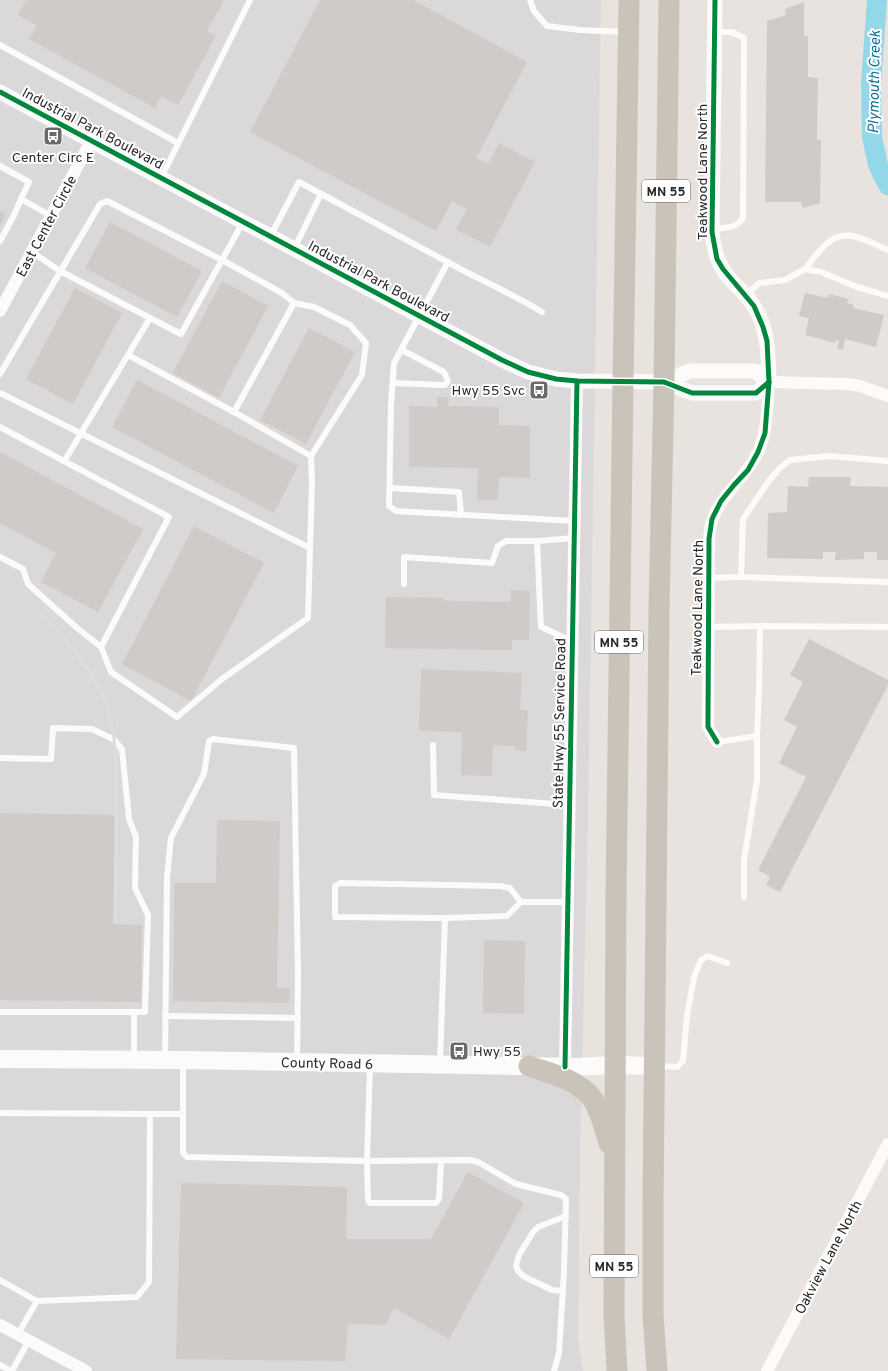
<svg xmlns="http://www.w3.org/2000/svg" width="888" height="1371" viewBox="0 0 888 1371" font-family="Overpass,sans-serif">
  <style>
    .industrial { fill: #dbd8da }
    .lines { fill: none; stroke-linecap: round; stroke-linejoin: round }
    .river { stroke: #93d8e8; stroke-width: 20 }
    .building { fill: #cecbc8 }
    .service { stroke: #fcfbfa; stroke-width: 6 }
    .minor { stroke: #fcfbfa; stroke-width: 12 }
    .tertiary { stroke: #fcfbfa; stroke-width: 15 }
    .secondary { stroke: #fcfbfa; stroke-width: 18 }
    .trunk { stroke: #c9c3b9; stroke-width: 21 }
    .rail { stroke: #ddddde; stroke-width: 3 }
    .cycleway-casing { stroke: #fff; stroke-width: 8 }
    .cycleway { stroke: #00873e; stroke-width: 5 }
    .labels { text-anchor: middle; stroke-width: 4; stroke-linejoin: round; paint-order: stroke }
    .shield { fill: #fff; stroke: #696969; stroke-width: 1 }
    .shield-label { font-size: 13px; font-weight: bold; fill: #292929 }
    .street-label { font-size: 14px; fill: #292929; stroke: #fff }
    .poi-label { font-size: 14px; fill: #292929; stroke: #fff }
    .water-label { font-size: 15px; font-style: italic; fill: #0f7097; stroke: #fff }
  </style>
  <rect width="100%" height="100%" fill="#e8e3de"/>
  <!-- industrial -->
  <polygon class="industrial" points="0,0 601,0 588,816 580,1152 578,1338 583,1371 0,1371"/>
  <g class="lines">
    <!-- river -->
    <polyline class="river" points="877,0 871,84 872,137 878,165 888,185"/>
  </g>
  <!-- building -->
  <g class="building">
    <polygon points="26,0 224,0 207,31 216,36 178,105 161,96 155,108 29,39 37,26 18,15"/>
    <polygon points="320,0 413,0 527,62 476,158 488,164 499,143 535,162 490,247 456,229 467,209 452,201 436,231 250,132"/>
    <polygon points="804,2 804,36 808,36 808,77 818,78 817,140 821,140 820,203 803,208 801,202 765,202 767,21 786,15 785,9"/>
    <polygon points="0,211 6,214 0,226"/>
    <polygon points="110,222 202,271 177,317 85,268"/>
    <polygon points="222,281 268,306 219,398 173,373"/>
    <polygon points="75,288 122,313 73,404 26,379"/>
    <polygon points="805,293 828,298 829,294 849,299 847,303 854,305 853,308 884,315 876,347 845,339 843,350 837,348 839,341 836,340 835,343 805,335 809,318 799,316"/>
    <polygon points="309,328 355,352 306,444 260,420"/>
    <polygon points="137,380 298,466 274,513 112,427"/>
    <polygon points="437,397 449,397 448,406 499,407 499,425 530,426 530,478 499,477 498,500 477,500 478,468 409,467 409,406 437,407"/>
    <polygon points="0,452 143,529 98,612 41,582 56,553 0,523"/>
    <polygon points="809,477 851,477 850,486 888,487 888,560 877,560 877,552 864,552 864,559 835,560 836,552 823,552 823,559 767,558 768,513 787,512 788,486 808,487"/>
    <polygon points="194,526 264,563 191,701 122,664"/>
    <polygon points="511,590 530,591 529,640 512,640 512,650 385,648 386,597 444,598 444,601 511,602"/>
    <polygon points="809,639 888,680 888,685 780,892 766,885 770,877 758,870 806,777 779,763 797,727 784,720 803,682 790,675"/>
    <polygon points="421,669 522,673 520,710 528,710 526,751 516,750 515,746 493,745 492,776 461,775 462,732 419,731"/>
    <polygon points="0,813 115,815 113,924 142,925 141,1002 0,1000"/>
    <polygon points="217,820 280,821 277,988 290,988 289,1003 173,1001 174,883 216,883"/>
    <polygon points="484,940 525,941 524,1014 483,1013"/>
    <polygon points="468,1172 524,1203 449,1339 394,1308 385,1325 348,1324 345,1361 176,1359 181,1183 347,1187 346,1239 431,1239"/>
  </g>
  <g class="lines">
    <!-- service -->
    <g class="service">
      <polyline points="530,0 534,11 547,26 580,30 625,32"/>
      <polyline points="0,45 178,143"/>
      <polyline points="0,166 29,182 21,199 51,216"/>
      <polyline points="161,178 250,0"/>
      <path d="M712,229C724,228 736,229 743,218L744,38L732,32H714"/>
      <path d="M270,237L299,182C355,212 410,242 466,272C492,285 518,297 542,312"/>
      <polyline points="0,241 14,215 21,199"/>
      <polyline points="294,249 321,194"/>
      <polyline points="32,252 60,271 150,318"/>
      <polyline points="448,262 394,363 391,404 389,506 396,511 574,521"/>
      <path d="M805,269C811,261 825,242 835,238C852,230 873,244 888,250"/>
      <polyline points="746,295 759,283 785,280 805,269 821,272 857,287 888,296"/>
      <polyline points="128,355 234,412 311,456 312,483 310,548"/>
      <polyline points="0,374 100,204 107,201 222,260 282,293 294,303"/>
      <polyline points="393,383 442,385 445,385 448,381 444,372 402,350"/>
      <polyline points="0,393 310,548 308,618 222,679 177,717 111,672 101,647"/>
      <polyline points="234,412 294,303 314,307 350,325 366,343 362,375 311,456"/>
      <polyline points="0,427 169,517 101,647 76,627 28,584 23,569 0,557"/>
      <polyline points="65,460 150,318 181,334 243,222"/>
      <polyline points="888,461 829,456 790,460 779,469 768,482 743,519 741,577 888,582"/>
      <polyline points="390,488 459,492 461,515"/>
      <polyline points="709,578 741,577"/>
      <polyline points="404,584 404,557 492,563 498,546 506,541 537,541"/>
      <polyline points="709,627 760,626"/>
      <polyline points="572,641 541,627 537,541 574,538"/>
      <polyline points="717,742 757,736 759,689 760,626 888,627"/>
      <polyline points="433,745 434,795 569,805"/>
      <polyline points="0,758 51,759 53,728 92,729 113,739 122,749 129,819 136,837 135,888 148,915 145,1012 0,1012"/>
      <polyline points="744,897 744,860 757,780 757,736"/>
      <polyline points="445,918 335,917 335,886 340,883 500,886 510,888 521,902"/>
      <polyline points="134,1012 134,1058"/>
      <polyline points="165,1016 298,1018"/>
      <polyline points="165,1059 167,877 171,838 204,774 209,741 213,739 294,748 298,974 297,1061"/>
      <polyline points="183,1062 183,1153 187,1157 367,1161 368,1200 370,1203 436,1203 439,1199 441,1161"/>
      <polyline points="440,1062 445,918 507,916 521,902 567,902"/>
      <polyline points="370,1064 367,1161 470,1160 478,1162 516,1184 561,1195 566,1199 564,1271 559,1353 554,1371"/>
      <polyline points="658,1066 677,1067 683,1061 687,1016 694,977 701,960 708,956 727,963"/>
      <polyline points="0,1113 150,1114"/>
      <polyline points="0,1280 37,1301"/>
      <polyline points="563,1291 552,1290 523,1276 518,1271 516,1266 519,1255 533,1232 538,1227 566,1216"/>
      <polyline points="18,1334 37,1301 137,1297 149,1282 150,1114 182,1114"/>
      <polyline points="0,1365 11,1371"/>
      <polyline points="12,1371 29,1340"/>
    </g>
    <!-- minor -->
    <g class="minor">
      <polyline points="0,311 91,141"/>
      <path d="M717,742L708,727V717L709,539C710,532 710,524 713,518C723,492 747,477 758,452C768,430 767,406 769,382L847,384L860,386L888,396"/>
      <polyline points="565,1067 577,381"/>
      <polyline points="0,1325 86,1371"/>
      <polyline points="767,1371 888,1144"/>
    </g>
    <!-- tertiary -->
    <g class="tertiary">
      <path d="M715,0L712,232C714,251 718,266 731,280C738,288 747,295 753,305C769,328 768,356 769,382"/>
      <polyline points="0,92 502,360 528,372 556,379 577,381 664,382 692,393 756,393 769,382"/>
      <polyline points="664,382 690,371 755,371 769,382"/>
    </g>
    <!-- secondary -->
    <polyline class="secondary" points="0,1059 183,1060 575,1067 615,1065 654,1066"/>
    <!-- trunk -->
    <g class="trunk">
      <path d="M529,1066C551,1074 581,1080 594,1101C601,1114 605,1129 609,1143"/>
      <polyline points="617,1371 614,1316 616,895 623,382 629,0"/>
      <polyline points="657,1371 653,1315 653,1205 659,609 664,382 669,0"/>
    </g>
    <!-- rail -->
    <path class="rail" d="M36,611C63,636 90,664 104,699C119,735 116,777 116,815C116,851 116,886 115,921"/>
    <!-- cycleway casing -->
    <g class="cycleway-casing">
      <g id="cycleway">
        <polyline points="715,0 712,232 717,259 723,269 754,306 763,327 767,341 769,382 765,433 758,452 748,470 734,485 721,501 712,519 709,539 708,717 708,727 717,742"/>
        <polyline points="0,92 502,360 528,372 556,379 577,381 664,382 692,393 756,393 769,382"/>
        <polyline points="565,1067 577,381"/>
      </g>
    </g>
    <!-- cycleway -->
    <use href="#cycleway" class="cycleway"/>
  </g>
  <!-- icons -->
  <defs>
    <g id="bus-square" transform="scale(1)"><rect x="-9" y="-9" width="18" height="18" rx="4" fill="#6c6a68" stroke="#fff"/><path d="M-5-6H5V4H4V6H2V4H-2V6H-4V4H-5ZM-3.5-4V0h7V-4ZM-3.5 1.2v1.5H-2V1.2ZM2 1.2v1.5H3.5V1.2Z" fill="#fff"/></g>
  </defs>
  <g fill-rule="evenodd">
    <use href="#bus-square" x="53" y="136"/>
    <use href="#bus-square" x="539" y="390"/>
    <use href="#bus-square" x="459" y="1051"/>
  </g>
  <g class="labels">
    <!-- shield labels -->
    <g class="shield">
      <rect x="642" y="180" width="48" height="22" rx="3"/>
      <rect x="595" y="631" width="48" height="22" rx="3"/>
      <rect x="590" y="1255" width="48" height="22" rx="3"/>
    </g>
    <g class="shield-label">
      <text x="666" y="196">MN 55</text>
      <text x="619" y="647">MN 55</text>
      <text x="614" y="1271">MN 55</text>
    </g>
    <!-- street labels -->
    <g class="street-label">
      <text transform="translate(93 128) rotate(28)" y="5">Industrial Park Boulevard</text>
      <text transform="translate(702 172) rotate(-90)" y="5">Teakwood Lane North</text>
      <text transform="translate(46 226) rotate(-62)" y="5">East Center Circle</text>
      <text transform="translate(379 281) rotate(28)" y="5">Industrial Park Boulevard</text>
      <text transform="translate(697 608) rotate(-89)" y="5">Teakwood Lane North</text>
      <text transform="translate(559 723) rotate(-89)" y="5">State Hwy 55 Service Road</text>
      <text transform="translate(327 1063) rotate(1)" y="5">County Road 6</text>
      <text transform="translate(828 1257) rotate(-62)" y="5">Oakview Lane North</text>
    </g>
    <!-- poi labels -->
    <g class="poi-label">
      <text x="53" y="162">Center Circ E</text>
      <text x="525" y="395" text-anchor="end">Hwy 55 Svc</text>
      <text x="473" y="1056" text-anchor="start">Hwy 55</text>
    </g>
    <!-- water labels -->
    <g class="water-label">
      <text transform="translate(874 82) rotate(-89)" y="5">Plymouth Creek</text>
    </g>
  </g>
</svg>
